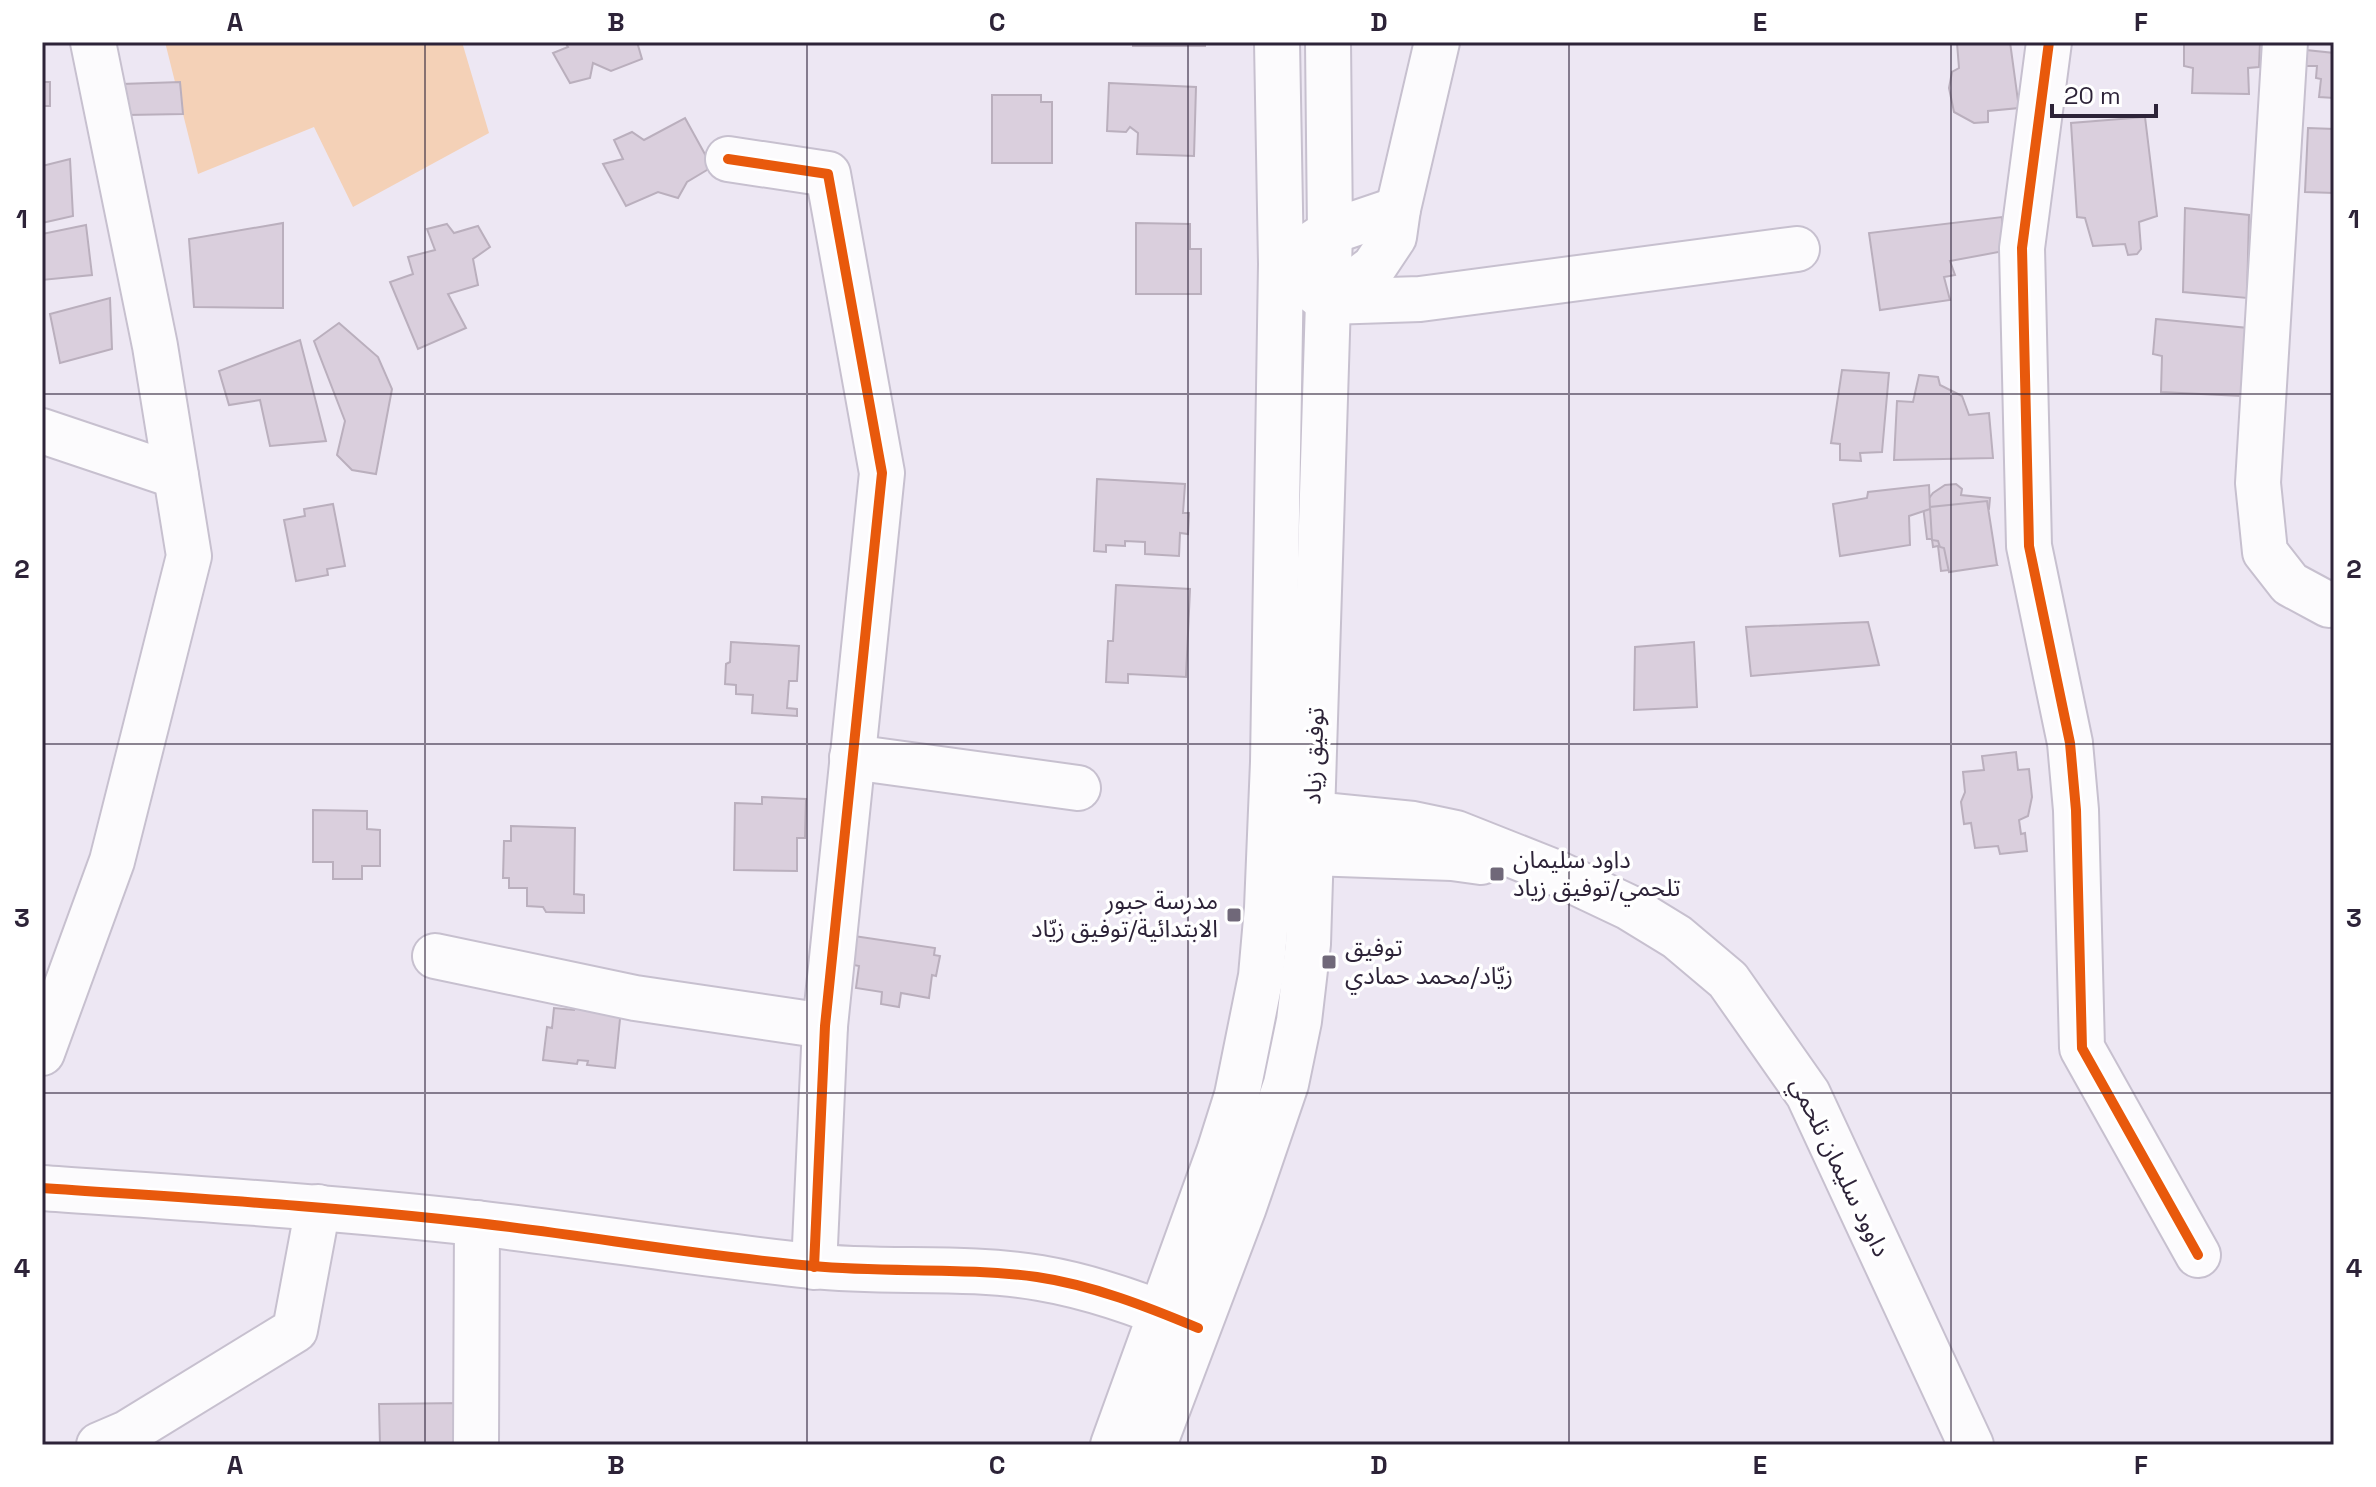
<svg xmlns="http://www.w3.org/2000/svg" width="2376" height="1487" viewBox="0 0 2376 1487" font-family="'Space Grotesk','Noto Sans Arabic',sans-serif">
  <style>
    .green { fill: #f4d1b7 }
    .building { fill: #dacfdd; stroke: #baafbd; stroke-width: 2 }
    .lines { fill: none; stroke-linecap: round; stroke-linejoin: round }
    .minor-casing { stroke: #c7c0cf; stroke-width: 48 }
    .major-casing { stroke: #c7c0cf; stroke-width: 48 }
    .minor { stroke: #fcfbfd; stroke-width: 44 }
    .major { stroke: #fcfbfd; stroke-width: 44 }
    .cycleway-casing { stroke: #fff; stroke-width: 15 }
    .cycleway { stroke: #e8590c; stroke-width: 10 }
    .grid { fill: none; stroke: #2d2338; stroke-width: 2; stroke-opacity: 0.55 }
    .poi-dot { fill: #706879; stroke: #fff; stroke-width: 3 }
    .labels { text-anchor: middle; stroke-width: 7; stroke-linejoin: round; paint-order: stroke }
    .street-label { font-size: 24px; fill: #2d2338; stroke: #fff }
    .poi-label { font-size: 24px; fill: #2d2338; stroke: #fff; text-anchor: start }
    .neatline { fill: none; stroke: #2d2338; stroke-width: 3 }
    .grid-label { font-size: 26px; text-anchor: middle; font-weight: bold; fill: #2d2338 }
  </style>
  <rect width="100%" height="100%" fill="#ede7f3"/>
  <!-- green -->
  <polygon class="green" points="165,42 462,42 489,133 353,207 314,127 198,174"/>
  <!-- building -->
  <g class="building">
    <polygon points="565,42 637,42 642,59 611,71 593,63 590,78 570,83 553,53 568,47"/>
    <rect x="1133" y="42" width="72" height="4"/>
    <polygon points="2010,42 2019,108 1988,111 1988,122 1974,123 1954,112 1949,88 1952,72 1959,68 1957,43"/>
    <polygon points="2184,42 2260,42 2259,67 2248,68 2249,94 2192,93 2193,68 2184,66"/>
    <polygon points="2306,50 2334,53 2334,98 2319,97 2321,79 2316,78 2317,66 2305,66"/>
    <rect x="42" y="82" width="8" height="24"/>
    <polygon points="180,82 183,114 127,115 122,84"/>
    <polygon points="1109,83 1196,87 1194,156 1137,154 1138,133 1130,127 1126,132 1107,131"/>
    <polygon points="992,95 1041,95 1041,102 1052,102 1052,163 992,163"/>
    <polygon points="2145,117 2157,216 2139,222 2141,249 2137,254 2128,255 2125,244 2093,246 2085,218 2077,217 2071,123"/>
    <polygon points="685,118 712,167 687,182 678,198 658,192 626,206 603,164 623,159 614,140 632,132 644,140"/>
    <polygon points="2308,128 2334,129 2334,193 2305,192"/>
    <polygon points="70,159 73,216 42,223 42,166"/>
    <polygon points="2185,208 2249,215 2247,298 2183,292"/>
    <polygon points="2002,217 2004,251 1950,261 1955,275 1944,277 1950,300 1880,310 1869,233"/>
    <polygon points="283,223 283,308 194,307 189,239"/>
    <polygon points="1136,223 1190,224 1190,249 1201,249 1201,294 1136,294"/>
    <polygon points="447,224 454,233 478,226 490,247 473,259 478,285 448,294 466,328 418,349 390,282 413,274 408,257 435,250 427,229"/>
    <polygon points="86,225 92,275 42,280 42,234"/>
    <polygon points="110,298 112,349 60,363 50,314"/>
    <polygon points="2156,319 2248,328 2241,396 2161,392 2162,356 2153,354"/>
    <polygon points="339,323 378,357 392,389 376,474 352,470 337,455 345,421 314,341"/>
    <polygon points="300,340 326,441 270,446 260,400 229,405 219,371"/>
    <polygon points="1842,370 1889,373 1882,452 1860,453 1861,461 1840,460 1840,444 1831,443"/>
    <polygon points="1919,375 1938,377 1940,385 1962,396 1969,415 1989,413 1993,458 1894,460 1897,401 1913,402"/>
    <polygon points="1097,479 1185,484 1183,513 1189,513 1188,534 1180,533 1179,556 1145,554 1145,542 1125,541 1125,546 1106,545 1106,552 1094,551"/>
    <polygon points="1956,484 1962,489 1961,495 1990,498 1989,509 1985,512 1990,556 1997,565 1941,571 1938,546 1933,547 1932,539 1927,539 1923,506 1933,493 1945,485"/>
    <polygon points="1929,485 1930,509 1909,516 1910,545 1840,556 1833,504 1867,498 1868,492"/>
    <polygon points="1987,501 1997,565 1949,572 1944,548 1940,547 1938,541 1932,540 1930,507"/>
    <polygon points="333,504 345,566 327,569 328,575 296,581 284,520 305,516 304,509"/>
    <polygon points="1116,585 1190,589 1186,677 1128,674 1128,683 1106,682 1108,641 1113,641"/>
    <polygon points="1868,622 1879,665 1751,676 1746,627"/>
    <polygon points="731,642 799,646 797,681 789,681 787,708 797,709 797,716 752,713 753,695 736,694 736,685 725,684 726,664 730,662"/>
    <polygon points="1694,642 1697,707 1634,710 1635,647"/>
    <polygon points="2016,752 2018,770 2029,769 2032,797 2028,816 2019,820 2021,834 2025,833 2027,851 2000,854 1998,846 1975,848 1971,823 1964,824 1961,802 1965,792 1963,772 1984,770 1982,756"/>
    <polygon points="762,797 806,799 805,838 797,838 797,871 734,870 735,803 762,804"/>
    <polygon points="313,810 367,811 367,829 380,830 380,866 362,866 362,879 333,879 333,862 313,862"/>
    <polygon points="511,826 575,828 574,894 584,895 584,913 546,912 543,907 527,906 527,888 509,888 509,878 503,878 504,841 511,841"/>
    <polygon points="854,936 935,948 934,955 940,956 936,976 932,975 929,998 901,993 899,1007 881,1004 882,992 856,988 859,966 849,964"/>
    <polygon points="575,1003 621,1009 615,1068 587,1065 588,1061 578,1060 577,1064 543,1060 547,1027 552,1028 554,1008 574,1010"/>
    <polygon points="463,1403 463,1445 380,1445 379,1404"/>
  </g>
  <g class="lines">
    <!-- minor casing -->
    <g class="minor-casing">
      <g id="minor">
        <polyline points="2049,42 2022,248 2029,546 2070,743 2076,810 2082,1048 2198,1255"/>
        <polyline points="2285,42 2258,483 2265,552 2290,584 2329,605 2334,604"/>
        <polyline points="728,159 828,174 882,473 825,1026 814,1267"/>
        <polyline points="1398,209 1330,232 1281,264 1328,302 1420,299 1797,249"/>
        <polyline points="1328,302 1374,267 1394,237 1398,209 1437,42"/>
        <polyline points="42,431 176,476"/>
        <polyline points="852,757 1078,788"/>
        <polyline points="1276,828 1312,814 1413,824 1456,833 1552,871 1628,907 1677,937 1728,980 1808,1094 1971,1445"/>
        <polyline points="1278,835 1311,853 1452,858 1481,862"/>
        <polyline points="435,956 635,998 825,1026"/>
        <polyline points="42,1053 112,861 189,556 155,346 93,42"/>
        <path d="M42,1188C187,1198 331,1207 475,1223C587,1236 699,1254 811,1266C887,1274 964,1265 1040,1278C1093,1287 1146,1306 1195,1327"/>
        <polyline points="99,1445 127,1433 295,1330 318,1207"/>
        <polyline points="476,1445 477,1223"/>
      </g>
    </g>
    <!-- major casing -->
    <g class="major-casing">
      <g id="major">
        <polyline points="1113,1445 1219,1152 1237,1095 1261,976 1267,908 1273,762 1281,264 1277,42"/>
        <polyline points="1154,1445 1244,1207 1286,1084 1299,1021 1308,944 1328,302 1330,232 1328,42"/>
      </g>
    </g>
    <!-- minor -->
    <use href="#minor" class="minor"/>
    <!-- major -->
    <use href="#major" class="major"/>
    <!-- cycleway casing -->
    <g class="cycleway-casing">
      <g id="cycleway">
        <polyline points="2049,42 2022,248 2029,546 2070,743 2076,810 2082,1048 2198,1255"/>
        <polyline points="728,159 828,174 882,473 825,1026 814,1267"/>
        <path d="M42,1188C187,1198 332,1206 477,1223C589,1236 701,1256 813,1266C887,1273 963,1267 1037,1277C1092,1285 1148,1307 1198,1328"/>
      </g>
    </g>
    <!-- cycleway -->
    <use href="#cycleway" class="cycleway"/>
  </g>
  <!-- grid -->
  <path class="grid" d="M425,42V1445M807,42V1445M1188,42V1445M1569,42V1445M1951,42V1445M42,394H2334M42,744H2334M42,1093H2334"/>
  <!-- markers -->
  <g class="poi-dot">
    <rect x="1489" y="866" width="16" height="16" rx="4"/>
    <rect x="1226" y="907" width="16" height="16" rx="4"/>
    <rect x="1321" y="954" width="16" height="16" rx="4"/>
  </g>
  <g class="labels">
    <!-- street labels -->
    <g class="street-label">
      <text transform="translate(1314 756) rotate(-88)" y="8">توفيق زياد</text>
      <text transform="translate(1840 1167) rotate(64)" y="8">داوود سليمان تلحمي</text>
    </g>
    <!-- poi labels -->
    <g class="poi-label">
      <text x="1513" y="868">داود سليمان<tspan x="1513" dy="28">تلحمي/توفيق زياد</tspan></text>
      <text x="1218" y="909" text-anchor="end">مدرسة جبور<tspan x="1218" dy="28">الابتدائية/توفيق زيّاد</tspan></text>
      <text x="1345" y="956">توفيق<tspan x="1345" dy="28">زيّاد/محمد حمادي</tspan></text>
    </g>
  </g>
  <!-- border -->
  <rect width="2376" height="1487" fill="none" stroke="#ffffff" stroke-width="88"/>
  <!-- scale -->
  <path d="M2052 104v12h104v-12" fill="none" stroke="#2d2338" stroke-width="4"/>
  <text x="2064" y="104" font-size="24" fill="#2d2338" stroke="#ffffff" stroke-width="6" paint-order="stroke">20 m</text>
  <rect x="44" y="44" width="2288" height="1399" class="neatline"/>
  <g class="grid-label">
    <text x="235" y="31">A</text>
    <text x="616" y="31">B</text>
    <text x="997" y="31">C</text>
    <text x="1379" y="31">D</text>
    <text x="1760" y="31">E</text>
    <text x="2141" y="31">F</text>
    <text x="22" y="228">1</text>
    <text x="2354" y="228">1</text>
    <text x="22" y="578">2</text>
    <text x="2354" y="578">2</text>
    <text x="22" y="927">3</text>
    <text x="2354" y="927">3</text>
    <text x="22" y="1277">4</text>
    <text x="2354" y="1277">4</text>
    <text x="235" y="1474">A</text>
    <text x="616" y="1474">B</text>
    <text x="997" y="1474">C</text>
    <text x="1379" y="1474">D</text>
    <text x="1760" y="1474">E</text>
    <text x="2141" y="1474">F</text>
  </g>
</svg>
